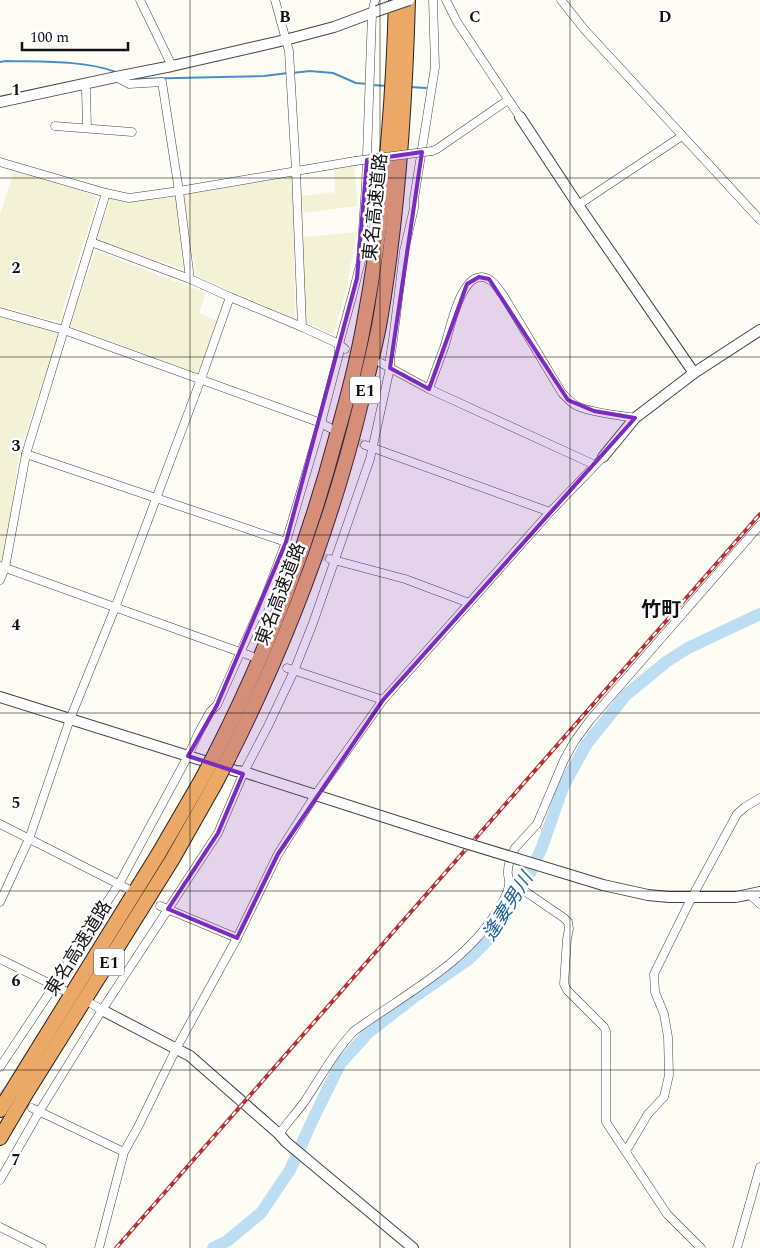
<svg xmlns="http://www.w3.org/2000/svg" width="760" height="1248" viewBox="0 0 760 1248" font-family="Spectral,'Noto Sans JP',serif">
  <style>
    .farmland { fill: #f4f2d6 }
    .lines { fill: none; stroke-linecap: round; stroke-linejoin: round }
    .stream { stroke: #488fc6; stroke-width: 2 }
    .river { stroke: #bdddf3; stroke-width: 12 }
    .minor-tunnel { stroke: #dadad3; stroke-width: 8; stroke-dasharray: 8 4; stroke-linecap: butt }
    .minor-casing { stroke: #444; stroke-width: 9 }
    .tertiary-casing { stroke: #444; stroke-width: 12 }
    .motorway-casing { stroke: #222; stroke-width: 16 }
    .minor { stroke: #fff; stroke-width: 8 }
    .tertiary { stroke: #fff; stroke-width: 10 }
    .motorway { stroke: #eba867; stroke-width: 14 }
    .rail-casing { stroke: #ba3032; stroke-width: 4 }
    .rail { stroke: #fff; stroke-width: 2; stroke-dasharray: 5.5; stroke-linecap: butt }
    .minor-bridge-casing { stroke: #444; stroke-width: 9; stroke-linecap: butt }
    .tertiary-bridge-casing { stroke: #444; stroke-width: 12; stroke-linecap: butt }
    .motorway-bridge-casing { stroke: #222; stroke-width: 16; stroke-linecap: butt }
    .minor-bridge { stroke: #fff; stroke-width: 8 }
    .tertiary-bridge { stroke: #fff; stroke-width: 10 }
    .motorway-bridge { stroke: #eba867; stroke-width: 14 }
    .marked { fill: #7b2cbf; fill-opacity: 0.2; stroke: #7b2cbf; stroke-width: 4; stroke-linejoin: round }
    .grid { fill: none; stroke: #111; stroke-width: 1; stroke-opacity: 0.55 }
    .labels { text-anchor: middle; stroke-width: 5; stroke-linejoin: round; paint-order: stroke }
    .shield { fill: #fff; stroke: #585858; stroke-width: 1 }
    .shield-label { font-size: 16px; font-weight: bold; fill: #111 }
    .street-label { font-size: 18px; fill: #111; stroke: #fff }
    .water-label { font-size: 19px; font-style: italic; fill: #20629d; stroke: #fff }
    .quarter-label { font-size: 20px; font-weight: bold; fill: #111; stroke: #fff }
    .grid-label { font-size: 16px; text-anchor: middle; font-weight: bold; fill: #111; stroke: #fff; stroke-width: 5; stroke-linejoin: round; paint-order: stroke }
  </style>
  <rect width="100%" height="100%" fill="#fefdf5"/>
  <!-- farmland -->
  <g class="farmland">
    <polygon points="354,166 358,206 303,213 302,196 335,192 334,168"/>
    <polygon points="14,171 95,195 97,199 59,322 0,306 0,215"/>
    <polygon points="293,176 295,319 196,276 183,195"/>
    <polygon points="176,197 183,269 96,241 111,198 127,201"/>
    <polygon points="357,232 346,291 333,334 304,322 303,237"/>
    <polygon points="96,251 206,293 199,313 218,321 200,374 69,326"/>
    <polygon points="0,315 56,331 59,335 20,449 4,564 0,565"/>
  </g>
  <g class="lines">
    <!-- stream -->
    <g class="stream">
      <path d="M0,62L6,61C41,62 84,60 116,72"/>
      <polyline points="292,73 310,71 333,73 356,83 368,84"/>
      <polyline points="132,79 264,76 288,73"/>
      <polyline points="372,85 388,86"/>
      <polyline points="410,87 426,88"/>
    </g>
    <!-- river -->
    <polyline class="river" points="213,1248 227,1241 261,1213 290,1170 314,1117 340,1064 369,1032 417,995 469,959 494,934 509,910 531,871 542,847 563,787 586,745 626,695 666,662 688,648 760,614"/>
    <!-- minor-tunnel -->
    <g class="minor-tunnel">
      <polyline points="335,431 365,445"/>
      <polyline points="286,542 330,559"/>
      <polyline points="0,1092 32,1108"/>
    </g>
    <!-- minor casing -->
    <g class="minor-casing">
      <g id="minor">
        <polyline points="140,0 172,66"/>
        <polyline points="275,0 289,51 296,171 302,327"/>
        <polyline points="446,0 457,22 520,117"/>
        <polyline points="561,0 584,29 760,220"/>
        <polyline points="116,77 129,84 162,82 179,191 190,279"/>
        <polyline points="83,84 86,90 87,128"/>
        <polyline points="55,126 132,132"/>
        <polyline points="432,151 437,149 508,100"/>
        <polyline points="0,162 106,193 129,198 179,191 355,161"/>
        <polyline points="578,205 682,136"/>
        <polyline points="91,242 190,279 230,297 302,327 339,344 345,349"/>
        <polyline points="0,312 64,330 321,423 330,428"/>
        <polyline points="381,363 429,389 595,465"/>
        <path d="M429,389C434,374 440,359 445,345C450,329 463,262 490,280C495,283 499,290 503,295L562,393C567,398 571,403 577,406C592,413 618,415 635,418"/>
        <polyline points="365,445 550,512"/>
        <polyline points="26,454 286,542"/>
        <polyline points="330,559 405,579 469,603"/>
        <polyline points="0,566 251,656"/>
        <polyline points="0,580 5,568 26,454 106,193"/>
        <polyline points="287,668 383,700"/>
        <polyline points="0,824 130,890"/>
        <polyline points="510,881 564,918 568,922 569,929 567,939 564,984 567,990 604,1027 606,1031 606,1122 667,1214 701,1248"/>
        <polyline points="749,894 760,904"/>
        <polyline points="0,902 29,839 70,719 115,608 201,379 230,297"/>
        <polyline points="160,906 237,938"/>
        <polyline points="0,959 65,991"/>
        <polyline points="92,1004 102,1010"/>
        <polyline points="0,1067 54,986 87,932 119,884 188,756 199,732 210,712 217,705 266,595 286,542 321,423 339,354 339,344 353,293 361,261 366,184 372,14 375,0"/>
        <polyline points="32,1108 124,1152"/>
        <path d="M279,1134C287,1123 297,1112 305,1101C321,1077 334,1052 354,1031C406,993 470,962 502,903C505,897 510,889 509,881C509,878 507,874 508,870C508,863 512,855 515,848L537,824L564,760L574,742L590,720L760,525"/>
        <polyline points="626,1151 648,1114 664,1097 669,1075 668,1037 664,1014 655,992 654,974 692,897 737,814 745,807 760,798"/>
        <polyline points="0,1180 39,1112 102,1010 218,833 244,772 268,726 294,671 313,623 370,459 390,368 390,358 393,340 404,251 414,208 414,199 435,67 433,0"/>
        <polyline points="0,1227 42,1248"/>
        <polyline points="99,1248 124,1152 138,1127 176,1049 237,938 278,854 316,794 383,700 550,512 603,457"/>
        <polyline points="737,1248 760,1167"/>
      </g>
    </g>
    <!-- tertiary casing -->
    <g class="tertiary-casing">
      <g id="tertiary">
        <polyline points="0,102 116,77 172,66 285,40 334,27 377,11"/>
        <polyline points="520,117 578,205 694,373"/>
        <polyline points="603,457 635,418 694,373 760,330"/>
        <polyline points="0,697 236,771 244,772 462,842"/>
        <polyline points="603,885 648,895 669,897 736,897 760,892"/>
        <polyline points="102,1010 190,1056 279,1134 286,1142 413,1248"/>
      </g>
    </g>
    <!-- motorway casing -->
    <g class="motorway-casing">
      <g id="motorway">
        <path d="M216,752C267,652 307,546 336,438C347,400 357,362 364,323C384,217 393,108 396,0"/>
        <path d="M229,757C287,642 332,524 362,399C368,375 374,351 379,326C398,218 405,109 408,0"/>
        <polyline points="0,1110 159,853 203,777"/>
        <polyline points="0,1138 27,1092 172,860 215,784"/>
      </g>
    </g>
    <!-- minor -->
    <use href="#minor" class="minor"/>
    <!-- tertiary -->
    <use href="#tertiary" class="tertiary"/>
    <!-- motorway -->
    <use href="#motorway" class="motorway"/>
    <!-- rail casing -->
    <g class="rail-casing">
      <polyline id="rail" points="116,1248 760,514"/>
    </g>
    <!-- rail -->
    <use href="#rail" class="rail"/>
    <!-- minor-bridge casing -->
    <g class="minor-bridge-casing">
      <polyline id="minor-bridge" points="355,161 432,151"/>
    </g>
    <!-- tertiary-bridge casing -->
    <g class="tertiary-bridge-casing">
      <g id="tertiary-bridge">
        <polyline points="377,11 409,0"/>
        <polyline points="462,842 603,885"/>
      </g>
    </g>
    <!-- motorway-bridge casing -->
    <g class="motorway-bridge-casing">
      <g id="motorway-bridge">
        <polyline points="203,777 216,752"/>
        <polyline points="215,784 229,757"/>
      </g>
    </g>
    <!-- minor-bridge -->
    <use href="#minor-bridge" class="minor-bridge"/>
    <!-- tertiary-bridge -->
    <use href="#tertiary-bridge" class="tertiary-bridge"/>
    <!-- motorway-bridge -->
    <use href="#motorway-bridge" class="motorway-bridge"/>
  </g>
  <!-- marked area -->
  <path class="marked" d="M422,152L390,368L429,389L467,284L479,277L489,279L568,400L594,411L635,418L383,700L278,854L237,938L168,909L218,833L243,774L188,756L217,705L286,542L357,278L367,160Z"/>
  <!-- grid -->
  <path class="grid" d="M190,0V1248M380,0V1248M570,0V1248M0,178H760M0,357H760M0,535H760M0,713H760M0,891H760M0,1070H760"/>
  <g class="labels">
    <!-- shield labels -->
    <g class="shield">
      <rect x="350" y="376.5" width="30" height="27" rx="4"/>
      <rect x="94" y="948.5" width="30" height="27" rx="4"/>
    </g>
    <g class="shield-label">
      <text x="365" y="396">E1</text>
      <text x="109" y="968">E1</text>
    </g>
    <!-- street labels -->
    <g class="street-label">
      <text transform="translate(375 207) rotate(-84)" y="6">東名高速道路</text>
      <text transform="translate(280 594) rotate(-69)" y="6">東名高速道路</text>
      <text transform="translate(78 948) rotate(-58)" y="6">東名高速道路</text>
    </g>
    <!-- water labels -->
    <g class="water-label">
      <text transform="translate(507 906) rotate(-58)" y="7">逢妻男川</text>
    </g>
    <!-- quarter labels -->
    <g class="quarter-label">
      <text x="661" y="616">竹町</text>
    </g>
  </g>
  <g class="grid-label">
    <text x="285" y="22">B</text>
    <text x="475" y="22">C</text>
    <text x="665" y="22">D</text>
    <text x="16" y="95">1</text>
    <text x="16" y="273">2</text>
    <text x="16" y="451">3</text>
    <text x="16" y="630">4</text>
    <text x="16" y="808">5</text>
    <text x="16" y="986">6</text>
    <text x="16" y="1165">7</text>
  </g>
  <!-- scale -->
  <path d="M22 42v8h106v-8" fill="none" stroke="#111111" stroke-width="2.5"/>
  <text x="30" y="42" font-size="15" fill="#111111" stroke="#ffffff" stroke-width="4" paint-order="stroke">100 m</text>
</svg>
